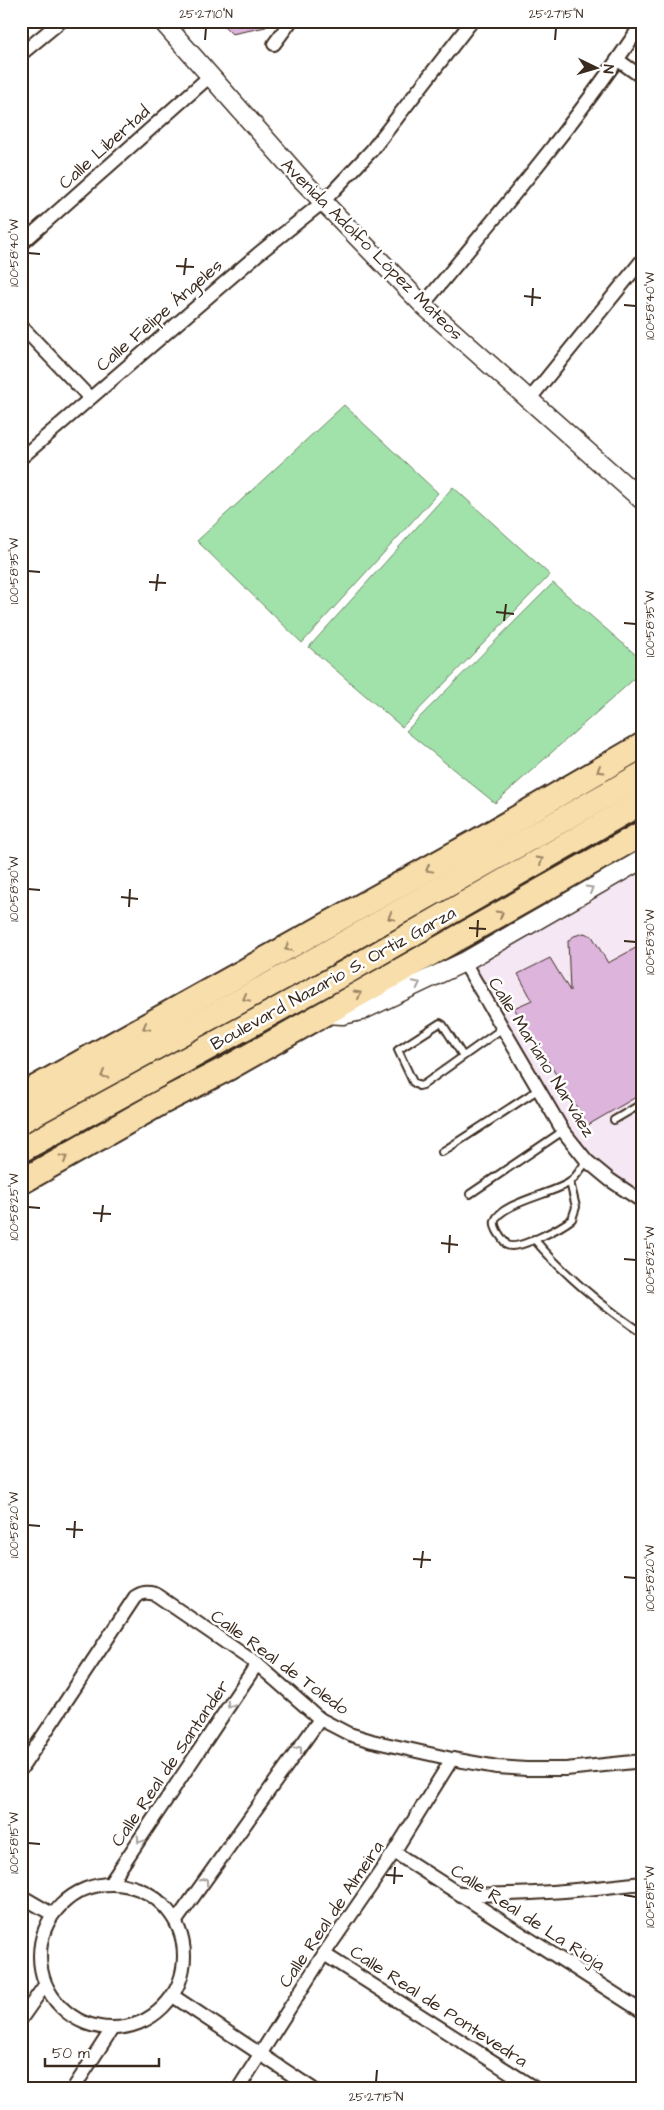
<svg xmlns="http://www.w3.org/2000/svg" width="664" height="2110" viewBox="0 0 664 2110" font-family="'Architects Daughter',sans-serif">
  <style>
    .built { fill: #f5e8f4 }
    .green { fill: #a1e2ab; stroke: #6e8664 }
    .building { fill: #ddb4dc; stroke: #3b2a1e }
    .lines { fill: none; stroke-linecap: round; stroke-linejoin: round }
    .lane-casing { stroke: #3b2a1e; stroke-width: 10 }
    .street-casing { stroke: #3b2a1e; stroke-width: 16 }
    .secondary-casing { stroke: #3b2a1e; stroke-width: 21 }
    .highway-casing { stroke: #3b2a1e; stroke-width: 28 }
    .lane { stroke: #fff; stroke-width: 6 }
    .street { stroke: #fff; stroke-width: 12 }
    .secondary { stroke: #fff; stroke-width: 18 }
    .highway { stroke: #f8deab; stroke-width: 24 }
    .oneway { stroke: #9a8464 }
    .oneway2 { stroke: #a79f9a }
    .ticks { fill: none; stroke: #3b2a1e; stroke-width: 2 }
    .labels { text-anchor: middle; stroke-width: 5; stroke-linejoin: round; paint-order: stroke }
    .street-label { font-size: 18px; fill: #3b2a1e; stroke: #fff }
    .neatline { fill: none; stroke: #3b2a1e; stroke-width: 2 }
    .ticks-label { font-size: 12px; text-anchor: middle; fill: #3b2a1e }
  </style>
  <rect width="100%" height="100%" fill="#fff"/>
  <filter id="ink" filterUnits="userSpaceOnUse"><feTurbulence type="fractalNoise" baseFrequency=".02" numOctaves="2"/><feDisplacementMap in="SourceGraphic" scale="10" xChannelSelector="R" yChannelSelector="G"/><feConvolveMatrix kernelMatrix="1 2 1 2 8 2 1 2 1" color-interpolation-filters="sRGB"/></filter>
  <g filter="url(#ink)">
    <!-- built -->
    <polygon class="built" points="643,864 643,1200 581,1156 465,965"/>
    <!-- green -->
    <g class="green">
      <polygon points="344,405 438,493 302,643 197,541"/>
      <polygon points="453,487 550,575 402,727 309,647"/>
      <polygon points="553,583 643,661 643,671 495,803 406,731"/>
    </g>
    <!-- building -->
    <g class="building">
      <polygon points="219,21 266,21 266,27 232,34"/>
      <polygon points="584,933 592,936 608,963 643,944 643,1093 588,1125 514,1008 532,1000 518,974 550,958 570,991 568,941 574,936"/>
    </g>
    <g class="lines">
      <!-- lane casing -->
      <g class="lane-casing">
        <g id="lane">
          <polyline points="463,1056 443,1025 440,1023 398,1050 413,1082 419,1086 423,1085 503,1028"/>
          <polyline points="614,1120 643,1103"/>
          <polyline points="442,1152 539,1089"/>
          <path d="M570,1182L576,1207L572,1219C562,1227 518,1251 507,1245C503,1239 493,1229 495,1221C500,1203 556,1193 570,1182C576,1177 582,1167 587,1161"/>
          <polyline points="470,1194 563,1131"/>
          <path d="M534,1239C566,1277 602,1306 643,1334"/>
        </g>
      </g>
      <!-- street casing -->
      <g class="street-casing">
        <g id="street">
          <polyline points="274,44 291,21"/>
          <polyline points="21,54 61,21"/>
          <polyline points="618,60 643,78"/>
          <polyline points="21,244 210,76"/>
          <path d="M423,305C499,213 577,122 643,22"/>
          <polyline points="21,326 90,398"/>
          <polyline points="529,400 643,259"/>
          <polyline points="21,458 258,254 323,202 372,150 472,21"/>
          <polyline points="631,490 643,476"/>
          <polyline points="464,962 563,1131 587,1161 610,1180 643,1202"/>
          <path d="M21,1769L135,1597C142,1592 147,1592 155,1594L257,1664L320,1719L349,1734L372,1741L452,1759L497,1767L526,1769H566L643,1761"/>
          <polyline points="394,1852 643,2012"/>
          <polyline points="111,1882 257,1664"/>
          <circle cx="112" cy="1956" r="72"/>
          <path d="M461,1894C523,1896 581,1890 643,1883"/>
          <polyline points="21,1896 52,1914"/>
          <polyline points="176,1921 320,1719"/>
          <polyline points="324,1954 536,2089"/>
          <polyline points="173,1996 313,2089"/>
          <polyline points="21,2019 45,1985"/>
          <polyline points="73,2089 112,2029"/>
          <polyline points="238,2089 324,1954 394,1852 452,1759"/>
        </g>
      </g>
      <!-- secondary casing -->
      <g class="secondary-casing">
        <g id="secondary">
          <polyline points="162,21 302,180 423,305 643,501"/>
          <polyline points="323,1014 343,1015 361,1011 464,962 643,859"/>
        </g>
      </g>
      <!-- highway casing -->
      <g class="highway-casing">
        <g id="highway">
          <polyline points="21,1096 476,842 643,745"/>
          <polyline points="21,1121 304,966 643,774"/>
          <polyline points="21,1150 348,971 643,801"/>
          <polyline points="21,1182 160,1103 228,1068 643,833"/>
        </g>
      </g>
      <!-- lane -->
      <use href="#lane" class="lane"/>
      <!-- street -->
      <use href="#street" class="street"/>
      <!-- secondary -->
      <use href="#secondary" class="secondary"/>
      <!-- highway -->
      <use href="#highway" class="highway"/>
    </g>
    <!-- one-way arrows -->
    <defs><path id="oneway-chevron" d="M-2-3.5L2.5 0L-2 3.5" fill="none" stroke-width="1.6" stroke-linecap="round" stroke-linejoin="round" transform="scale(1.25)"/></defs>
    <g class="oneway">
      <use href="#oneway-chevron" transform="translate(600 770) rotate(150)"/>
      <use href="#oneway-chevron" transform="translate(540 860) rotate(-30)"/>
      <use href="#oneway-chevron" transform="translate(429 869) rotate(151)"/>
      <use href="#oneway-chevron" transform="translate(500 914) rotate(-30)"/>
      <use href="#oneway-chevron" transform="translate(391 917) rotate(151)"/>
      <use href="#oneway-chevron" transform="translate(288 948) rotate(151)"/>
      <use href="#oneway-chevron" transform="translate(358 994) rotate(-30)"/>
      <use href="#oneway-chevron" transform="translate(246 998) rotate(151)"/>
      <use href="#oneway-chevron" transform="translate(146 1027) rotate(151)"/>
      <use href="#oneway-chevron" transform="translate(104 1075) rotate(151)"/>
      <use href="#oneway-chevron" transform="translate(64 1158) rotate(-30)"/>
    </g>
    <g class="oneway2">
      <use href="#oneway-chevron" transform="translate(590 889) rotate(-30)"/>
      <use href="#oneway-chevron" transform="translate(417 984) rotate(-26)"/>
      <use href="#oneway-chevron" transform="translate(230 1705) rotate(124)"/>
      <use href="#oneway-chevron" transform="translate(299 1749) rotate(-54)"/>
      <use href="#oneway-chevron" transform="translate(140 1840) rotate(124)"/>
      <use href="#oneway-chevron" transform="translate(205 1881) rotate(-54)"/>
    </g>
  </g>
  <!-- ticks -->
  <path class="ticks" d="M205,40L206,28M555,40L556,28M28,253L40,254M176,266L194,267M184,275L186,258M524,296L541,298M624,305L636,306M532,306L533,288M28,571L40,572M149,582L166,583M156,591L158,574M496,612L514,614M504,621L506,604M624,623L636,624M28,889L40,890M121,897L138,899M129,907L130,889M469,928L486,929M477,937L478,920M624,941L636,942M28,1207L40,1208M93,1213L111,1214M101,1222L103,1205M441,1243L458,1245M449,1253L450,1235M624,1259L636,1260M28,1525L40,1526M66,1529L83,1530M74,1538L75,1521M413,1559L431,1560M421,1568L423,1551M624,1577L636,1578M28,1843L40,1844M386,1875L403,1876M394,1884L395,1867M624,1895L636,1897M376,2082L377,2070"/>
  <g class="labels">
    <!-- street labels -->
    <g class="street-label">
      <text transform="translate(104 147) rotate(-42)" y="6">Calle Libertad</text>
      <text transform="translate(372 249) rotate(45)" y="6">Avenida Adolfo López Mateos</text>
      <text transform="translate(159 315) rotate(-41)" y="6">Calle Felipe Ángeles</text>
      <text transform="translate(333 978) rotate(-29)" y="6">Boulevard Nazario S. Ortiz Garza</text>
      <text transform="translate(542 1057) rotate(58)" y="6">Calle Mariano Narváez</text>
      <text transform="translate(280 1662) rotate(36)" y="6">Calle Real de Toledo</text>
      <text transform="translate(170 1763) rotate(-56)" y="6">Calle Real de Santander</text>
      <text transform="translate(331 1914) rotate(-56)" y="6">Calle Real de Almeira</text>
      <text transform="translate(528 1917) rotate(33)" y="6">Calle Real de La Rioja</text>
      <text transform="translate(439 2006) rotate(33)" y="6">Calle Real de Pontevedra</text>
    </g>
  </g>
  <!-- margin -->
  <rect width="664" height="2110" fill="none" stroke="#fff" stroke-width="55"/>
  <!-- north arrow -->
  <g transform="translate(596 68) rotate(95)" stroke="#ffffff" stroke-width="4" paint-order="stroke">
  <path d="M0-4L9 19L0 12L-9 19Z" fill="#3b2a1e"/>
  <text y="-8" font-size="14" font-weight="bold" text-anchor="middle" fill="#3b2a1e">N</text>
  </g>
  <!-- scale -->
  <path d="M45 2058v8h114v-8" fill="none" stroke="#3b2a1e" stroke-width="2.5"/>
  <text x="52" y="2058" font-size="15" fill="#3b2a1e" stroke="#ffffff" stroke-width="4" paint-order="stroke">50 m</text>
  <rect x="28" y="28" width="608" height="2054" class="neatline"/>
  <g class="ticks-label">
    <text x="206" y="18">25°27'10"N</text>
    <text x="556" y="18">25°27'15"N</text>
    <text transform="translate(14 253) rotate(-90)" y="4">100°58'40"W</text>
    <text transform="translate(650 306) rotate(-90)" y="4">100°58'40"W</text>
    <text transform="translate(14 571) rotate(-90)" y="4">100°58'35"W</text>
    <text transform="translate(650 624) rotate(-90)" y="4">100°58'35"W</text>
    <text transform="translate(14 889) rotate(-90)" y="4">100°58'30"W</text>
    <text transform="translate(650 942) rotate(-90)" y="4">100°58'30"W</text>
    <text transform="translate(14 1207) rotate(-90)" y="4">100°58'25"W</text>
    <text transform="translate(650 1260) rotate(-90)" y="4">100°58'25"W</text>
    <text transform="translate(14 1525) rotate(-90)" y="4">100°58'20"W</text>
    <text transform="translate(650 1578) rotate(-90)" y="4">100°58'20"W</text>
    <text transform="translate(14 1843) rotate(-90)" y="4">100°58'15"W</text>
    <text transform="translate(650 1897) rotate(-90)" y="4">100°58'15"W</text>
    <text x="376" y="2101">25°27'15"N</text>
  </g>
</svg>
